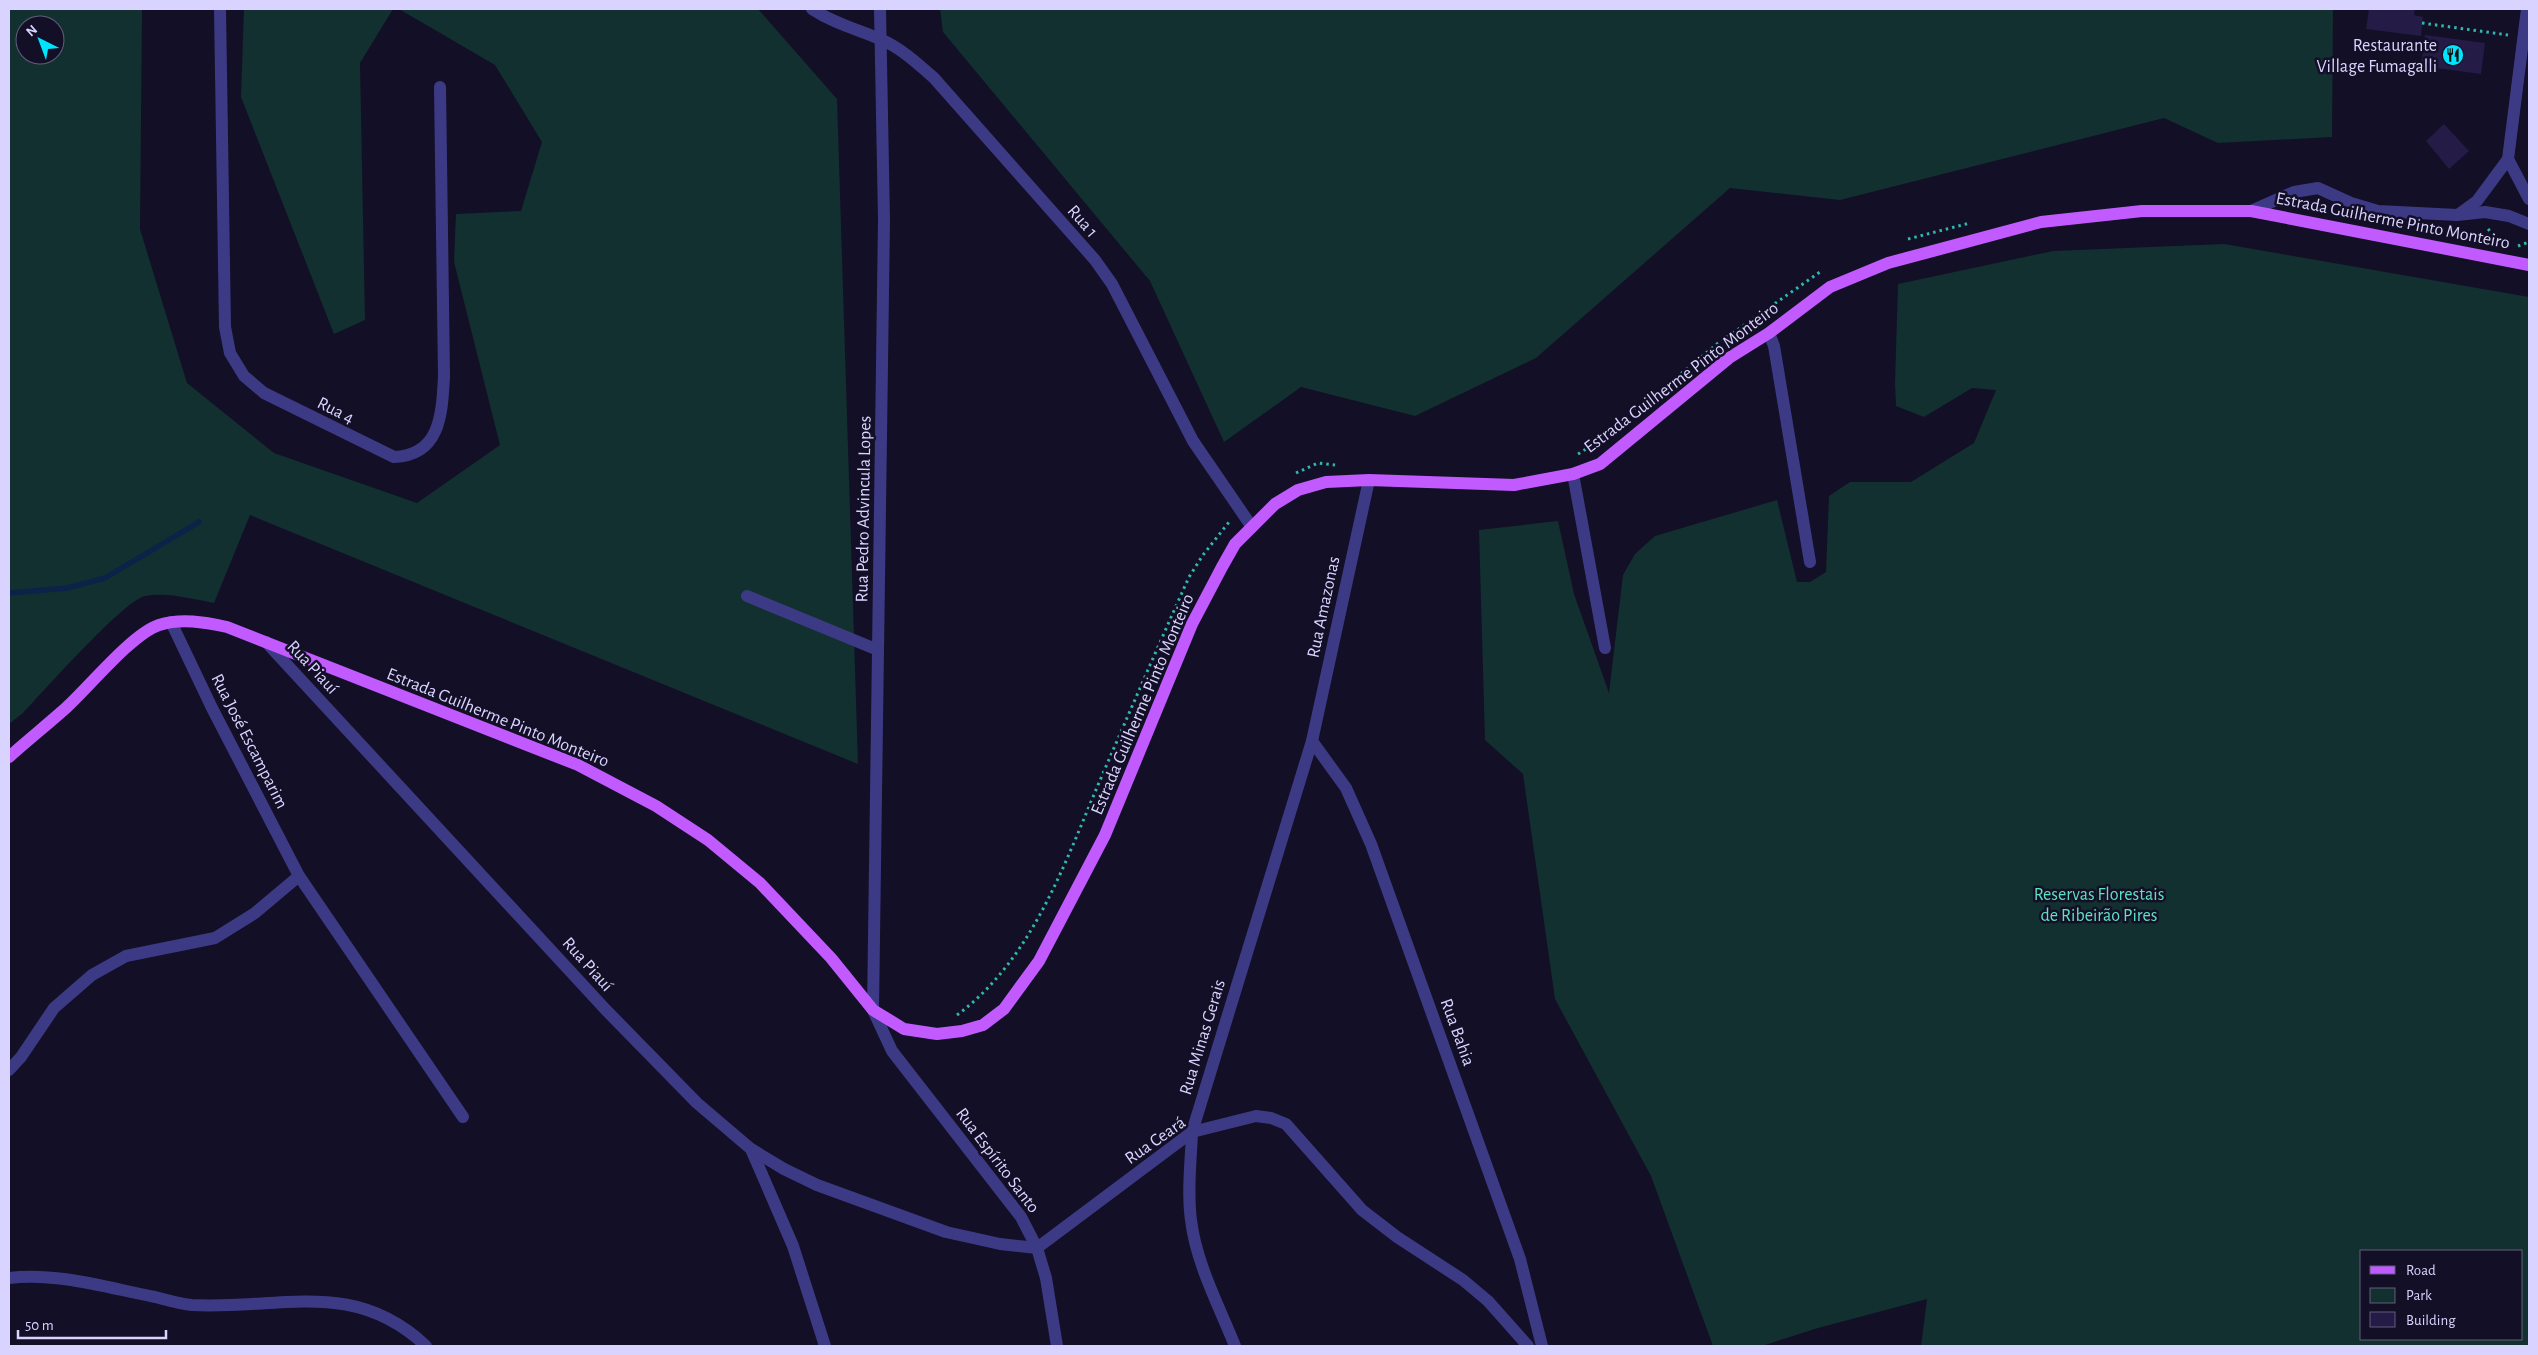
<svg xmlns="http://www.w3.org/2000/svg" width="2538" height="1355" viewBox="0 0 2538 1355" font-family="'Alegreya Sans',sans-serif">
  <style>
    .green { fill: #12302f; fill-rule: evenodd }
    .lines { fill: none; stroke-linecap: round; stroke-linejoin: round }
    .stream { stroke: #0c2248; stroke-width: 5.5 }
    .building { fill: #241b47 }
    .path { stroke: #2fb8b0; stroke-width: 3; stroke-dasharray: 2.5 4; stroke-linecap: butt }
    .minor { stroke: #3d3a85; stroke-width: 12 }
    .major { stroke: #c25bff; stroke-width: 12 }
    .labels { text-anchor: middle; stroke-width: 5; stroke-linejoin: round; paint-order: stroke }
    .poi-label { font-size: 18px; fill: #d9d4ff; stroke: #130f26; text-anchor: end }
    .street-label { font-size: 18px; fill: #d9d4ff; stroke: #130f26 }
    .park-label { font-size: 18px; fill: #5fe0c0; stroke: #130f26 }
  </style>
  <rect width="100%" height="100%" fill="#130f26"/>
  <!-- green -->
  <g class="green">
    <path d="M9,9H142L140,229L187,383L274,453L417,503L500,445L454,262L456,214L521,211L542,142L495,65L399,9H758L837,99L858,764L250,515L214,603C192,599 167,592 145,596C123,601 43,692 23,713L9,724ZM25,25H55V55H25Z"/>
    <polygon points="244,9 393,9 360,63 365,320 334,334 241,97"/>
    <polygon points="940,9 2333,9 2332,137 2218,143 2164,118 1840,200 1730,188 1536,358 1415,416 1301,387 1224,442 1150,281 943,32"/>
    <path d="M2224,244L2529,297V1346H1921L1927,1299L1818,1328L1762,1346H1713L1651,1176L1555,999L1523,774L1485,740L1479,530L1558,521L1574,594L1609,693L1623,575L1635,554L1655,536L1777,500L1797,582H1810L1826,572L1829,496L1850,482H1911L1974,443L1996,390L1972,388L1924,417L1896,406L1895,383L1898,284L2053,251ZM2522,1251V1339H2362V1251Z"/>
  </g>
  <g class="lines">
    <!-- stream -->
    <polyline class="stream" points="9,593 67,588 105,578 199,522"/>
  </g>
  <!-- building -->
  <g class="building">
    <polygon points="2369,9 2415,9 2414,15 2423,17 2421,36 2366,29"/>
    <polygon points="2425,35 2485,43 2481,74 2421,66"/>
    <polygon points="2444,124 2469,151 2449,169 2426,141"/>
  </g>
  <g class="lines">
    <!-- path -->
    <g class="path">
      <polyline points="2422,23 2508,35"/>
      <polyline points="2488,229 2501,243"/>
      <polyline points="1908,239 1970,223"/>
      <polyline points="2518,246 2529,242"/>
      <polyline points="1626,419 1717,344 1820,272"/>
      <polyline points="1578,454 1604,438"/>
      <polyline points="1296,473 1318,463 1335,465"/>
      <path d="M957,1015C1033,959 1065,862 1101,778C1130,711 1159,644 1189,577L1203,555L1229,522"/>
    </g>
    <!-- minor -->
    <g class="minor">
      <path d="M220,9L225,327L230,353L244,376L264,393L394,457C441,455 442,413 444,376L440,87"/>
      <path d="M812,9C833,23 856,29 880,39C901,48 917,63 934,78L1095,260L1112,284L1193,441L1252,527"/>
      <polyline points="880,9 884,220 873,1010 892,1051 1021,1217 1037,1248 1046,1278 1057,1346"/>
      <polyline points="2508,159 2529,199"/>
      <polyline points="2251,211 2294,192 2318,188 2351,203 2378,211 2457,215 2485,212 2509,216 2529,224"/>
      <polyline points="2459,214 2477,201 2508,159 2527,9"/>
      <polyline points="1769,333 1774,346 1810,562"/>
      <polyline points="1573,474 1605,648"/>
      <polyline points="747,596 878,650"/>
      <polyline points="171,622 212,708 299,876 463,1117"/>
      <polyline points="266,642 606,1010 697,1103 751,1149 793,1246 825,1346"/>
      <polyline points="1312,741 1346,788 1371,844 1520,1259 1542,1346"/>
      <polyline points="9,1070 21,1057 54,1008 92,975 126,956 215,938 255,913 299,876"/>
      <polyline points="751,1149 784,1169 817,1185 946,1232 1000,1244 1037,1248 1192,1132 1256,1116 1271,1118 1286,1124 1362,1210 1397,1237 1463,1280 1488,1301 1528,1346"/>
      <path d="M9,1278C57,1272 108,1288 155,1297C167,1300 180,1304 192,1305C279,1310 353,1277 426,1346"/>
      <path d="M1235,1346C1219,1306 1196,1263 1191,1220C1187,1191 1191,1161 1192,1132L1312,741L1369,480"/>
    </g>
    <!-- major -->
    <path class="major" d="M9,757C28,740 48,724 67,707C89,687 132,634 159,625C181,618 204,622 227,627L578,765L656,806L708,840L760,883L831,958L873,1010L904,1029L937,1034L962,1031L983,1025L1004,1009L1039,961L1105,835L1192,624L1222,567L1235,544L1275,504L1298,490L1326,482L1369,480L1514,485L1573,474L1600,464L1729,358L1769,333L1830,287L1888,263L2041,222L2142,211H2251L2529,265"/>
  </g>
  <!-- icons -->
  <defs>
    <g id="restaurant-disc" transform="scale(1.125)"><circle r="9.5" fill="#00e5ff" stroke="#130f26"/><path d="M-5-6h1v4h1v-4h1v4h1v-4h1v5L-1.5 .5V6h-2V.5L-5-1ZM5-6V6H3V1.5H1.5Q1.5-4 5-6Z" fill="#111"/></g>
  </defs>
  <g fill-rule="evenodd">
    <use href="#restaurant-disc" x="2453" y="55"/>
  </g>
  <g class="labels">
    <!-- poi labels -->
    <g class="poi-label">
      <text x="2437" y="51">Restaurante<tspan x="2437" dy="21">Village Fumagalli</tspan></text>
    </g>
    <!-- street labels -->
    <g class="street-label">
      <text transform="translate(2393 220) rotate(11)" y="6">Estrada Guilherme Pinto Monteiro</text>
      <text transform="translate(1083 221) rotate(49)" y="6">Rua 1</text>
      <text transform="translate(1681 377) rotate(-37)" y="6">Estrada Guilherme Pinto Monteiro</text>
      <text transform="translate(336 410) rotate(27)" y="6">Rua 4</text>
      <text transform="translate(863 509) rotate(-89)" y="6">Rua Pedro Advincula Lopes</text>
      <text transform="translate(1323 607) rotate(-78)" y="6">Rua Amazonas</text>
      <text transform="translate(313 667) rotate(47)" y="6">Rua Piauí</text>
      <text transform="translate(1142 704) rotate(-67)" y="6">Estrada Guilherme Pinto Monteiro</text>
      <text transform="translate(498 717) rotate(22)" y="6">Estrada Guilherme Pinto Monteiro</text>
      <text transform="translate(250 741) rotate(63)" y="6">Rua José Escamparim</text>
      <text transform="translate(588 964) rotate(48)" y="6">Rua Piauí</text>
      <text transform="translate(1458 1032) rotate(70)" y="6">Rua Bahia</text>
      <text transform="translate(1202 1037) rotate(-73)" y="6">Rua Minas Gerais</text>
      <text transform="translate(1155 1140) rotate(-35)" y="6">Rua Ceará</text>
      <text transform="translate(998 1160) rotate(53)" y="6">Rua Espírito Santo</text>
    </g>
    <!-- park labels -->
    <g class="park-label">
      <text x="2099" y="900">Reservas Florestais<tspan x="2099" dy="21">de Ribeirão Pires</tspan></text>
    </g>
  </g>
  <!-- border -->
  <rect width="2538" height="1355" fill="none" stroke="#d9d4ff" stroke-width="20"/>
  <!-- legend -->
  <rect x="2360" y="1250" width="162" height="90" fill="#130f26" stroke="#625e7d"/>
  <rect x="2370" y="1266" width="25" height="8" fill="#c25bff" stroke="#625e7d"/>
  <text x="2406" y="1275" font-size="15" fill="#d9d4ff">Road</text>
  <rect x="2370" y="1288" width="25" height="15" fill="#12302f" stroke="#625e7d"/>
  <text x="2406" y="1300" font-size="15" fill="#d9d4ff">Park</text>
  <rect x="2370" y="1312" width="25" height="15" fill="#241b47" stroke="#625e7d"/>
  <text x="2406" y="1325" font-size="15" fill="#d9d4ff">Building</text>
  <!-- north arrow -->
  <g transform="translate(40 40) rotate(318)"><circle r="24" fill="#130f26" stroke="#625e7d"/>
  <path d="M0-4L9 19L0 12L-9 19Z" fill="#00e5ff"/>
  <text y="-8" font-size="14" font-weight="bold" text-anchor="middle" fill="#d9d4ff">N</text>
  </g>
  <!-- scale -->
  <path d="M18 1330v8h148v-8" fill="none" stroke="#d9d4ff" stroke-width="2.5"/>
  <text x="25" y="1330" font-size="15" fill="#d9d4ff" stroke="#130f26" stroke-width="4" paint-order="stroke">50 m</text>
</svg>
